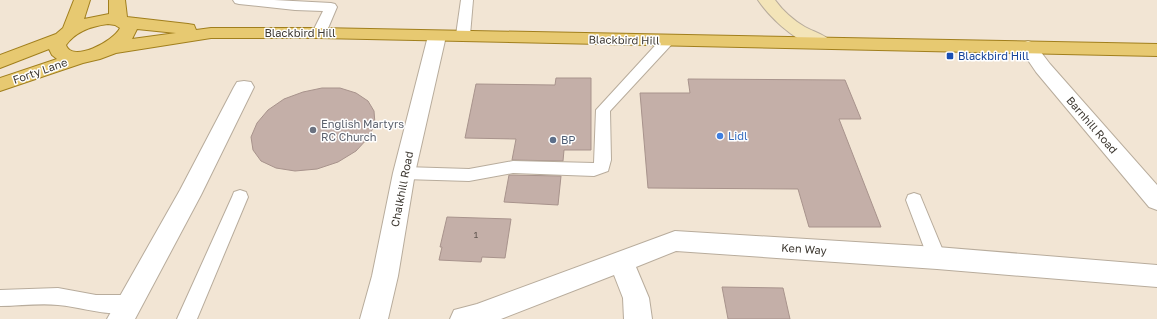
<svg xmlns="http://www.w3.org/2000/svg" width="1157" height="319" viewBox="0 0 1157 319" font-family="'Golos Text',sans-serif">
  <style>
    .building { fill: #c4afa8; stroke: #a8938c }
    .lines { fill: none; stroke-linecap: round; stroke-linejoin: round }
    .lane-casing { stroke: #b8ac9c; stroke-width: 2 }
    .street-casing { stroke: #b8ac9c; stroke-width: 2 }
    .secondary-casing { stroke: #b8ac9c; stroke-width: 2 }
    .primary-casing { stroke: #a17f1d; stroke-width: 2 }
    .lane { fill: #fff; fill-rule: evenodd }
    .street { fill: #fff; fill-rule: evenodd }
    .secondary { fill: #f3e4b8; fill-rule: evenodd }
    .primary { fill: #e7c971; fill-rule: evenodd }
    .transit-dot { fill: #1a4fb4; stroke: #fff; stroke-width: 1.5 }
    .worship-dot { fill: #6b7280; stroke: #fff; stroke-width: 1.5 }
    .shop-dot { fill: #3f7fe0; stroke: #fff; stroke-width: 1.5 }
    .service-dot { fill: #5c6f8a; stroke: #fff; stroke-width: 1.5 }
    .labels { text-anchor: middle; stroke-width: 3; stroke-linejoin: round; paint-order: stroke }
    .number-label { font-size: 9px; fill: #605650 }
    .street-label { font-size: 11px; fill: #3e3932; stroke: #fff }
    .transit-label { font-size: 11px; fill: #164399; stroke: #fff; text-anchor: start }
    .worship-label { font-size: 11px; fill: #5b616d; stroke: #fff; text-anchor: start }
    .shop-label { font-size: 11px; fill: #366cbe; stroke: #fff; text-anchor: start }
    .service-label { font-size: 11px; fill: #4e5e75; stroke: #fff; text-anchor: start }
  </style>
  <rect width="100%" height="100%" fill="#f2e5d4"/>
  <!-- building -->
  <g class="building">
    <polygon points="556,78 591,78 591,150 564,150 563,161 512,160 516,139 465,138 476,84 555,85"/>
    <polygon points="688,79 845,80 861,119 839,119 881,227 809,227 798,189 648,188 640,93 690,93"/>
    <polygon points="322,88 340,88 356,93 368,101 374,111 375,124 368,138 356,151 338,162 317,169 295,171 276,168 261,161 253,150 251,137 257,123 268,110 284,99 303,92"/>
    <polygon points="509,175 561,176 558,205 504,202"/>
    <polygon points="447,217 511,219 505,258 482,257 481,262 439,260 442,247 440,247"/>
    <polygon points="722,287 783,288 790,319 728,319"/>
  </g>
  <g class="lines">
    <!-- lane casing -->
    <g class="lane-casing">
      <g id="lane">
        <polygon points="233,0 274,0 331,3 335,4 337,7 326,33 324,36 314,36 312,33 323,11 295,10 239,4 235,3"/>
        <polygon points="461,0 473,0 470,35 468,38 458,38 456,35"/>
        <polygon points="667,37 672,38 674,41 672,44 610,111 611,160 608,171 594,176 513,173 469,181 404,179 398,177 396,173 398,169 404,167 469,169 513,161 594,163 596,110 662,38"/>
        <polygon points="240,190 246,192 248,197 197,319 177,319 232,197 234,192"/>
        <polygon points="914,193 920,195 922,200 946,258 943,263 937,266 931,263 928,258 906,200 908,195"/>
        <path d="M58,288L96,295H130L137,298L140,304L137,310C111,319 84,307 58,305C40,303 19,306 0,306V290Z"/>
      </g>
    </g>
    <!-- street casing -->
    <g class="street-casing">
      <g id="street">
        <polygon points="437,31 443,32 446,36 415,173 398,276 388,319 360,319 372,276 393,173 428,36 431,32"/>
        <polygon points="1028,41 1034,43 1050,64 1157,185 1157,210 1149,207 1036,72 1019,47 1022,43"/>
        <polygon points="244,81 251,82 254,87 201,195 135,319 107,319 180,190 234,87 237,82"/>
        <polygon points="675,231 937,247 1157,265 1157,287 937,269 676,251 636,267 649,298 652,319 624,319 623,298 614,275 501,319 450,319 454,310 477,304"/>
      </g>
    </g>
    <!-- secondary casing -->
    <g class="secondary-casing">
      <path id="secondary" d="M758,0H775C783,11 793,20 805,27C814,32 827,35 832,43L829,47C806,53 770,18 758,0Z"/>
    </g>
    <!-- primary casing -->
    <g class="primary-casing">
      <path id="primary" d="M74,0H90L84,19L109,14V0H125L127,17L188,24L194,25L196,30L211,28H319L1157,44V56L319,38H211L116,53L100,59L83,63L0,91V78L57,59L52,55L49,49L0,68V55L56,34L63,28ZM108,24L115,25L120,28C113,42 72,63 66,45C76,31 92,26 108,24ZM137,29L176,33L132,39Z"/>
    </g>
    <!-- lane -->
    <use href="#lane" class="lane"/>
    <!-- street -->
    <use href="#street" class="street"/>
    <!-- secondary -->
    <use href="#secondary" class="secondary"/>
    <!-- primary -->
    <use href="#primary" class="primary"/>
  </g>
  <!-- markers -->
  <rect class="transit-dot" x="946" y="52" width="8" height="8" rx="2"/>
  <circle class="worship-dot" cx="313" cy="130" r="4"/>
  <circle class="shop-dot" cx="720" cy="136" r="4"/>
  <circle class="service-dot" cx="553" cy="140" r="4"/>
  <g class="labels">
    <!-- number labels -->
    <g class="number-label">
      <text x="476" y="238">1</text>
    </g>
    <!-- street labels -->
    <g class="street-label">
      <text x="300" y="37">Blackbird Hill</text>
      <text transform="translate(624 40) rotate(1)" y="4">Blackbird Hill</text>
      <text transform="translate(40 71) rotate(-19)" y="4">Forty Lane</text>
      <text transform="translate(1092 125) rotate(49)" y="4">Barnhill Road</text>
      <text transform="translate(402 189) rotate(-79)" y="4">Chalkhill Road</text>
      <text transform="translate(804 249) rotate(4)" y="4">Ken Way</text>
    </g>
    <!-- transit labels -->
    <g class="transit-label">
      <text x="958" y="60">Blackbird Hill</text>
    </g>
    <!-- worship labels -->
    <g class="worship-label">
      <text x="321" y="128">English Martyrs<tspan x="321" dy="13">RC Church</tspan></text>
    </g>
    <!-- shop labels -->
    <g class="shop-label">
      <text x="728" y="140">Lidl</text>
    </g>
    <!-- service labels -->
    <g class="service-label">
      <text x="561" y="144">BP</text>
    </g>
  </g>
</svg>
